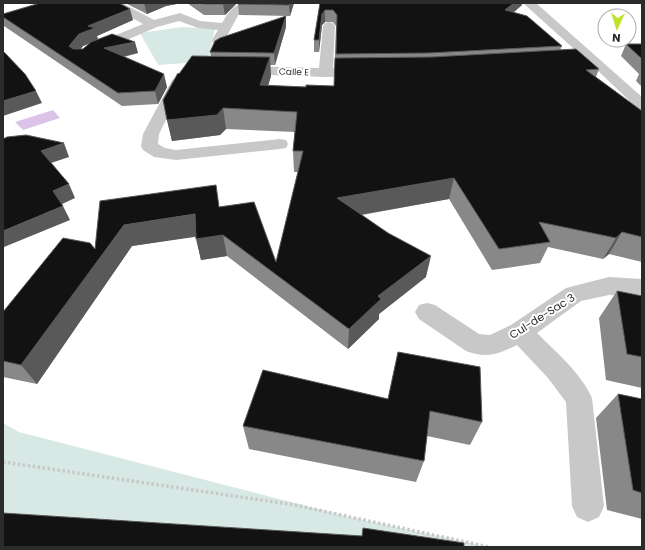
<svg xmlns="http://www.w3.org/2000/svg" width="645" height="550" viewBox="0 0 645 550" font-family="Poppins,sans-serif">
  <style>
    .green { fill: #d8e9e5 }
    .water { fill: #dcc4e9 }
    .lines { fill: none; stroke-linecap: round; stroke-linejoin: round }
    .path { stroke: #c8c8c8; stroke-width: 3.5; stroke-dasharray: 2.5 2.5; stroke-linecap: butt }
    .minor { fill: #c8c8c8; fill-rule: evenodd }
    .wall { fill: #888; fill-rule: evenodd }
    .shaded-wall { fill: #595959 }
    .building { fill: #121212; stroke: #595959 }
    .labels { text-anchor: middle; stroke-width: 4; stroke-linejoin: round; paint-order: stroke }
    .far-street-label { font-size: 9px; fill: #2b2b2b; stroke: #fff }
    .street-label { font-size: 11px; fill: #2b2b2b; stroke: #fff }
  </style>
  <rect width="100%" height="100%" fill="#fff"/>
  <!-- green -->
  <g class="green">
    <polygon points="182,27 215,29 211,47 212,51 202,62 158,65 140,33"/>
    <polygon points="3,423 19,432 349,517 489,547 168,547 3,530"/>
  </g>
  <!-- water -->
  <polygon class="water" points="53,110 60,118 23,130 15,122"/>
  <g class="lines">
    <!-- path -->
    <polyline class="path" points="3,462 295,505 489,547"/>
    <!-- minor -->
    <g class="minor">
      <path d="M107,3H122L154,20L180,13L200,21L222,23C234,3 237,3 261,3L259,5L240,12L223,43H213L212,40L218,30L198,28L179,21L157,27L99,52H89L87,49L89,46L143,24L109,5Z"/>
      <polygon points="523,3 536,3 642,97 642,110 637,108 592,65 561,68 556,67 554,64 556,61 584,58"/>
      <polygon points="329,22 333,23 335,26 333,68 365,69 370,70 372,73 370,76 326,77 241,74 236,73 234,70 236,67 241,66 319,68 323,26 325,23"/>
      <polygon points="178,78 183,79 185,82 159,134 158,144 165,148 176,150 280,139 286,140 288,144 286,148 280,149 176,160 154,157 143,150 141,146 143,134 171,82 173,79"/>
      <path d="M609,277L642,279V297L609,295L581,301L537,333C556,352 581,373 592,398L604,506L599,517L588,522L577,517L572,506L566,402L548,378L517,345C498,354 487,359 466,351L419,319L415,312L419,305L427,303L435,305L479,334L490,335L511,325L566,288Z"/>
    </g>
  </g>
  <!-- wall -->
  <g class="wall">
    <polygon points="125,3 182,3 166,6 147,14"/>
    <polygon points="187,3 294,3 290,16 239,15 238,4 236,4 225,15 204,15"/>
    <polygon points="320,3 522,3 522,5 513,13 562,46 560,50 599,69 596,77 642,111 642,262 609,254 603,259 548,247 540,263 492,270 449,199 362,215 426,277 379,314 379,319 348,349 227,256 201,260 196,236 132,246 37,384 3,377 3,312 95,249 220,207 276,262 298,172 294,172 293,151 295,132 226,129 220,135 172,141 167,120 179,74 211,56 210,52 286,27 275,65 270,65 271,76 268,86 306,87 334,86 336,26 333,22 325,22 322,25 319,52 314,52 314,40"/>
    <path d="M3,14L133,20L97,36L98,39L138,53L124,57L167,87L158,104L122,106L4,26L3,24ZM90,43L83,49H80L83,46Z"/>
    <polygon points="626,44 642,44 642,87 636,81 639,74 621,56"/>
    <polygon points="617,291 642,296 642,388 606,380 599,318"/>
    <polygon points="263,370 482,422 470,445 427,436 424,461 416,482 249,449 243,426"/>
    <polygon points="618,394 642,399 642,519 607,510 596,418"/>
  </g>
  <!-- shaded-wall -->
  <g class="shaded-wall">
    <polygon points="144,3 182,3 166,6 147,14"/>
    <polygon points="224,3 241,3 236,4 225,15 223,4"/>
    <polygon points="290,3 294,3 290,16 289,5"/>
    <polygon points="514,3 522,3 522,5 502,22 505,10"/>
    <polygon points="130,9 133,20 97,36 98,40 83,46 74,58 69,46 79,34 88,26"/>
    <polygon points="325,10 325,22 322,25 319,52 319,40 322,14"/>
    <polygon points="286,16 286,27 275,65 274,53"/>
    <polygon points="135,42 138,53 108,60 104,48"/>
    <polygon points="270,57 271,76 262,105 260,85"/>
    <polygon points="164,74 167,87 158,104 155,91"/>
    <polygon points="36,91 42,103 3,116 3,101"/>
    <polygon points="223,108 226,129 220,135 172,141 167,120"/>
    <polygon points="64,143 69,157 48,164 41,151"/>
    <polygon points="454,178 449,199 336,219 337,198"/>
    <polygon points="69,184 75,198 60,205 53,191"/>
    <polygon points="63,206 70,220 4,247 3,245 3,231"/>
    <polygon points="195,214 201,236 132,246 37,384 21,365 124,225"/>
    <polygon points="622,232 609,254 603,259 616,238"/>
    <polygon points="223,235 227,256 201,260 196,239"/>
    <polygon points="431,256 426,277 379,314 379,319 348,349 349,329 378,296"/>
  </g>
  <!-- building -->
  <g class="building">
    <polygon points="40,3 119,3 130,9 88,26 95,28 79,34 69,46 73,49 83,49 91,42 112,34 135,42 104,48 164,74 155,91 118,93 3,17 3,14"/>
    <polygon points="202,3 224,3 223,4 203,4"/>
    <polygon points="238,3 290,3 289,5 238,4"/>
    <polygon points="320,3 514,3 505,10 527,16 562,46 429,53 336,54 337,15 333,10 325,10 322,14 319,40 314,40"/>
    <polygon points="286,16 274,53 210,52 215,41 220,38"/>
    <polygon points="626,44 642,44 642,59"/>
    <polygon points="576,49 599,69 586,70 642,111 642,237 622,232 616,238 539,222 550,242 499,249 454,178 337,198 388,233 431,256 378,296 381,299 349,329 223,235 196,239 195,214 124,225 21,365 3,361 3,312 63,238 90,243 95,249 100,201 216,185 219,207 254,202 276,262 303,151 293,151 297,112 223,108 217,115 167,120 163,100 178,73 179,74 192,56 270,57 260,85 306,87 306,85 334,86 335,58 432,57"/>
    <polygon points="3,51 25,74 36,91 3,101"/>
    <polygon points="26,135 64,143 41,151 69,184 53,191 63,206 3,231 3,139 7,137"/>
    <polygon points="617,291 642,296 642,357 627,354"/>
    <polygon points="398,352 480,367 482,422 430,411 424,461 243,426 263,370 388,399"/>
    <polygon points="618,394 642,399 642,493 633,490"/>
    <polygon points="3,513 362,536 363,528 464,543 464,547 3,547"/>
  </g>
  <g class="labels">
    <!-- far-street labels -->
    <g class="far-street-label">
      <text transform="translate(294 72) rotate(2)" y="3">Calle E</text>
    </g>
    <!-- street labels -->
    <g class="street-label">
      <text transform="translate(542 316) rotate(-32)" y="4">Cul-de-Sac 3</text>
    </g>
  </g>
  <!-- border -->
  <rect width="645" height="550" fill="none" stroke="#2b2b2b" stroke-width="8"/>
  <!-- north arrow -->
  <g transform="translate(617 28) rotate(184)"><circle r="19" fill="#ffffff" stroke="#aaaaaa"/>
  <path d="M0-3L7 15L0 10L-7 15Z" fill="#c0e12f"/>
  <text y="-6" font-size="11" font-weight="bold" text-anchor="middle" fill="#2b2b2b">N</text>
  </g>
</svg>
